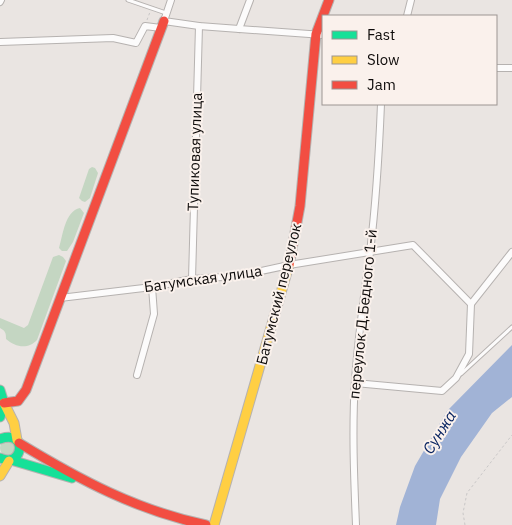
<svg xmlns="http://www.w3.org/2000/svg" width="512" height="525" viewBox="0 0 512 525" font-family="'IBM Plex Sans',sans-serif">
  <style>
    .green { fill: #c4d6c2 }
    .water { fill: #a1b3d6 }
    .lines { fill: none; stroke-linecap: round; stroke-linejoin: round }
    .lane-casing { stroke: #b6b2b0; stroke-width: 5 }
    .street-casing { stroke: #b6b2b0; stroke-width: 8 }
    .fast-casing { stroke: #b6b2b0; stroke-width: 11 }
    .slow-casing { stroke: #b6b2b0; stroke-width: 11 }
    .jam-casing { stroke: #b6b2b0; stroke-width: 11 }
    .path { stroke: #c9c7c7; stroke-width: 1; stroke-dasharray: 2.5 2.5; stroke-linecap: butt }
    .lane { stroke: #fcfbfb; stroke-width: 3 }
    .street { stroke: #fcfbfb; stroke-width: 6 }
    .fast { stroke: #16e098; stroke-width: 9 }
    .slow { stroke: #ffcf43; stroke-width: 9 }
    .jam { stroke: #f24e42; stroke-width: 9 }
    .labels { text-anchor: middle; stroke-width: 4; stroke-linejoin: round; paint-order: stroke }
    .street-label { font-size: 15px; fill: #0e0b0a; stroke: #faf1ec }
    .water-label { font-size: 16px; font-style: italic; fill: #092461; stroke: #faf1ec }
  </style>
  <rect width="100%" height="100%" fill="#eae5e2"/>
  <!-- green -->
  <g class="green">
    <polygon points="92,167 95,168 98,173 90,198 85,202 82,201 79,198 89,169"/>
    <path d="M80,208L84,213L73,242L67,251H62L59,248C63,235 65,211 80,208Z"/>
    <path d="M59,255L63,257L66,261L37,340C28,350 15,347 6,339C6,334 6,331 0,328V318L24,328L28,325L53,257Z"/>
    <circle cx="8" cy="448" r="8"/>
  </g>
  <!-- water -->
  <polygon class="water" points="512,345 512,397 492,413 461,457 440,499 436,525 396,525 400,507 415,466 447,411"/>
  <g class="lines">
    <!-- lane casing -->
    <g class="lane-casing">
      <g id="lane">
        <polyline points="128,0 166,13"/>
        <polyline points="461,374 512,327"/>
      </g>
    </g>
    <!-- street casing -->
    <g class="street-casing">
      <g id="street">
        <polyline points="171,0 164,21 199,26 323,35"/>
        <polyline points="0,2 1,0"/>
        <polyline points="407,16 411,0"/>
        <polyline points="239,29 250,0"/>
        <polyline points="0,42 113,38 136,43 145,26 161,28"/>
        <polyline points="496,68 512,68"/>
        <polyline points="192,279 199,26"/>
        <polyline points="60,298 152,287 192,279 238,276 289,265 413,245 471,304"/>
        <polyline points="137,375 154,314 152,287"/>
        <polyline points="355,383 442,391 456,378 469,354 471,304 512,252"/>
        <path d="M356,525C354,477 352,429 355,380C358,337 364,295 370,252C376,203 379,153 381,104"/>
      </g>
    </g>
    <!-- fast casing -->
    <g class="fast-casing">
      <g id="fast">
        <polyline points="0,390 4,403 0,417"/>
        <path d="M0,439C26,430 23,461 8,460C5,460 3,459 0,458"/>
        <polyline points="11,460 72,478"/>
      </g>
    </g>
    <!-- slow casing -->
    <g class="slow-casing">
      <g id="slow">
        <polyline points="4,403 14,423 17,440"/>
        <polyline points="0,476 9,461"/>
        <polyline points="214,525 289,265"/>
      </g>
    </g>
    <!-- jam casing -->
    <g class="jam-casing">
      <g id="jam">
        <polyline points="289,265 300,206 316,34 329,0"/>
        <polyline points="4,403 18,401 26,390 164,21"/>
        <path d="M19,443C80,480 136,510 206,525"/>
      </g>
    </g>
    <!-- path -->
    <g class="path">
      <polyline points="147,20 150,12"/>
      <polyline points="465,525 463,513 467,493 512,435"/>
    </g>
    <!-- lane -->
    <use href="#lane" class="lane"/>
    <!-- street -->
    <use href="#street" class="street"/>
    <!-- fast -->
    <use href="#fast" class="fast"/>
    <!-- slow -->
    <use href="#slow" class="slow"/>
    <!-- jam -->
    <use href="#jam" class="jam"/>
  </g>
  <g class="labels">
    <!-- street labels -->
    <g class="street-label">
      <text transform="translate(195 152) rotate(-88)" y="5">Тупиковая улица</text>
      <text transform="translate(203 279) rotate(-8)" y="5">Батумская улица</text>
      <text transform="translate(279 294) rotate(-76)" y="5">Батумский переулок</text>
      <text transform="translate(363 314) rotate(-84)" y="5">переулок Д.Бедного 1-й</text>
    </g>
    <!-- water labels -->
    <g class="water-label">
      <text transform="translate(439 432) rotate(-58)" y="6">Сунжа</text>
    </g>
  </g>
  <!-- legend -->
  <rect x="322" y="15" width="175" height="90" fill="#faf1ec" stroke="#9c9592"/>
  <rect x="332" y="31" width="25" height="8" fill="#16e098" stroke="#9c9592"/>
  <text x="367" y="40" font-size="15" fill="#0e0b0a">Fast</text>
  <rect x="332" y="56" width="25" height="8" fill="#ffcf43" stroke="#9c9592"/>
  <text x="367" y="65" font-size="15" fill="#0e0b0a">Slow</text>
  <rect x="332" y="81" width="25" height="8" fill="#f24e42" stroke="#9c9592"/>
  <text x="367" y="90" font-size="15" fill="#0e0b0a">Jam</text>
</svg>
